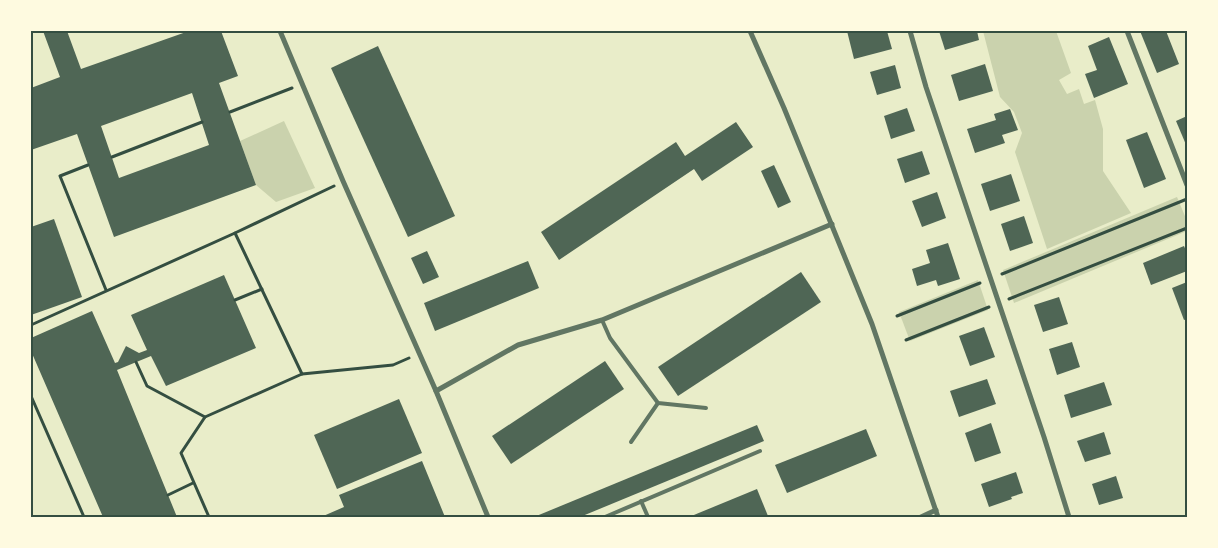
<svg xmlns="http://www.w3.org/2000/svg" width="1218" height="548" viewBox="0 0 1218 548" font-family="Jost,sans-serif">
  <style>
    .green { fill: #cad2ad }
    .building { fill: #4f6655; fill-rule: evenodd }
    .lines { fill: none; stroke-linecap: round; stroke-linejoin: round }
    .path { stroke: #344e41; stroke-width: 3 }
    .service { stroke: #617663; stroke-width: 4 }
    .minor { stroke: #617663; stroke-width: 5 }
    .neatline { fill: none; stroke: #344e41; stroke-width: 2 }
  </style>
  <rect width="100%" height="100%" fill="#e9edc9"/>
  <!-- green -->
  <g class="green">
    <polygon points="983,31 1056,31 1071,73 1059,80 1067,94 1079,89 1084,104 1095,100 1103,129 1103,171 1131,213 1047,249 1015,152 1022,133 1014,112 1000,97"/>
    <polygon points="284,121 315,188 276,202 256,185 240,141"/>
    <polygon points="1177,197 1187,221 1187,231 1014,303 1003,270"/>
    <polygon points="978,280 988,310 910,341 899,312"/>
  </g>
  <!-- building -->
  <g class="building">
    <path d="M43,31H67L81,69L189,31H221L238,76L219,83L256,185L114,237L77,134L31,150V88L60,77ZM192,93L209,145L119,178L101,126Z"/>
    <polygon points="847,31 887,31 892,49 854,59"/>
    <polygon points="939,31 977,31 979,40 945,50"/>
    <polygon points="1140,31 1166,31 1179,64 1157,73"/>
    <polygon points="1109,37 1128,84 1094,98 1085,74 1097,70 1088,46"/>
    <polygon points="378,46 455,216 408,237 331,68"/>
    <polygon points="985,64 993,91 959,101 951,75"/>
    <polygon points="895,65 901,88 877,95 870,72"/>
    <polygon points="907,108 915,131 891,139 884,116"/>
    <polygon points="1010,109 1018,130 1002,135 1005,143 975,153 967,129 996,120 994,114"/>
    <polygon points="1187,116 1187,147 1176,121"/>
    <polygon points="736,122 753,147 702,181 694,169 559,260 541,232 676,142 685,156"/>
    <polygon points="1147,132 1166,179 1144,188 1126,140"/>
    <polygon points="922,151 930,174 905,183 897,159"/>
    <polygon points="774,165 791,202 778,208 761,171"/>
    <polygon points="1011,174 1020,201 990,211 981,184"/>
    <polygon points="937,192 946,218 922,227 912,201"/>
    <polygon points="1024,216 1033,243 1010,251 1001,224"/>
    <polygon points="54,219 82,297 31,315 31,227"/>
    <polygon points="948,243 960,279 938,286 936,280 917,286 912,269 930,263 926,250"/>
    <polygon points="1184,246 1187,253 1187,271 1151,285 1143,263"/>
    <polygon points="427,251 439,277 423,284 411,258"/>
    <polygon points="528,261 539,288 435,331 424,303"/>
    <polygon points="801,272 821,302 678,396 658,367"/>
    <polygon points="224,275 256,348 166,386 151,356 117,370 177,517 103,517 31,351 31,338 92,311 115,363 118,362 126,346 139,353 147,350 131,315"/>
    <polygon points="1187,282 1187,319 1184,320 1172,288"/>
    <polygon points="1059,297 1068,324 1043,332 1034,305"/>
    <polygon points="984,327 995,357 970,366 959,336"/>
    <polygon points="1072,342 1080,367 1057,375 1049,349"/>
    <polygon points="605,361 624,389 511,464 492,436"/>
    <polygon points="987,379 996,404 959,417 950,391"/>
    <polygon points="1104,382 1112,405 1071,418 1064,395"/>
    <polygon points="399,399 422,453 337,489 314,435"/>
    <polygon points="991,423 1001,453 975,462 965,433"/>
    <polygon points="757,425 764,441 580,517 534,517"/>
    <polygon points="866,429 877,456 787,493 775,465"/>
    <polygon points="1104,432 1111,454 1085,462 1077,441"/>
    <polygon points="422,461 445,517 321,517 344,507 339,495"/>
    <polygon points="1016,472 1023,493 1011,497 1012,499 989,507 981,484"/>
    <polygon points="1116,476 1123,498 1099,505 1092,484"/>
    <polygon points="757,489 768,516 689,517"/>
  </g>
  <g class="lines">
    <!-- path -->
    <g class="path">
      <polyline points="230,112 292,88"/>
      <polyline points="112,157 202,122"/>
      <polyline points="88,165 60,176 106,290"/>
      <polyline points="235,233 302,374"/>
      <polyline points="1002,274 1187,199"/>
      <polyline points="1009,299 1187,228"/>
      <polyline points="235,300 262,289"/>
      <polyline points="897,316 980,283"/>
      <polyline points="31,325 235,233 334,186"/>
      <polyline points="906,340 989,307"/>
      <polyline points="136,362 147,386 205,417"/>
      <polyline points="31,396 84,517"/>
      <polyline points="168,495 193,483"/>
      <polyline points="209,517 181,453 205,417 302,374 393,365 409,358"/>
    </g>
    <!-- service -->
    <g class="service">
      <polyline points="602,320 610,338 658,403 706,408"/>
      <polyline points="631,442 658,403"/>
      <polyline points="641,501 648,517"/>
      <polyline points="605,517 760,451"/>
    </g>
    <!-- minor -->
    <g class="minor">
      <polyline points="280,31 343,181 436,391 488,517"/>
      <polyline points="750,31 784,108 872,324 938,517"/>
      <polyline points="910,31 926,87 1044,437 1069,517"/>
      <polyline points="1127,31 1187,185"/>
      <polyline points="436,391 518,345 602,320 832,224"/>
      <polyline points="921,517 936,510"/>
    </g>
  </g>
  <!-- border -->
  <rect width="1218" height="548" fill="none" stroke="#fefae0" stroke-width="65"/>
  <rect x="32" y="32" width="1154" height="484" class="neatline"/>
</svg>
